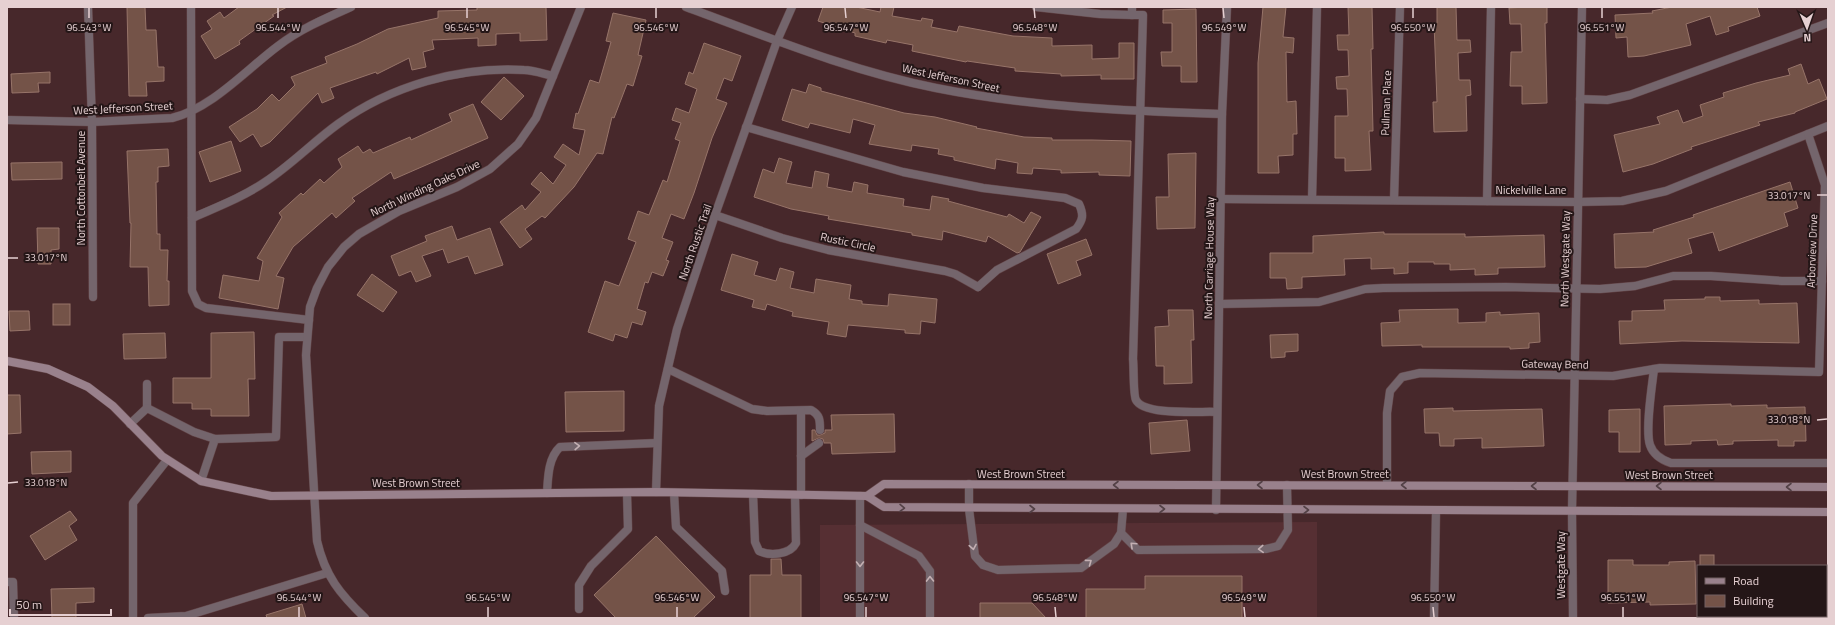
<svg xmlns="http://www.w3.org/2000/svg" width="1835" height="625" viewBox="0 0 1835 625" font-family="'Titillium Web',sans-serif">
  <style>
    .built { fill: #562f33 }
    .building { fill: #745348; stroke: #977469 }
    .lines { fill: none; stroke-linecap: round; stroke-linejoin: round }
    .service-casing { stroke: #644649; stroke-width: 9 }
    .minor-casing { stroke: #644649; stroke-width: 9 }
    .tertiary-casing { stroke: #644649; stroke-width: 9 }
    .secondary-casing { stroke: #644649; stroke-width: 9 }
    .service { stroke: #74656c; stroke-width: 8 }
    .minor { stroke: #74656c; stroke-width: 8 }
    .tertiary { stroke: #74656c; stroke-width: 8 }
    .secondary { stroke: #99818c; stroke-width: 8 }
    .oneway { stroke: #c4b0b3 }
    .oneway2 { stroke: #534146 }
    .ticks { fill: none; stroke: #e6d0d2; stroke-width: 1.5 }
    .labels { text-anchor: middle; stroke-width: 4; stroke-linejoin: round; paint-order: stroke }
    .street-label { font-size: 11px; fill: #e6d0d2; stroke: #241617 }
    .ticks-label { font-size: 10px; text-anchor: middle; fill: #e6d0d2; stroke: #241617; stroke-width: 4; stroke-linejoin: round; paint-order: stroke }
  </style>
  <rect width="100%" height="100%" fill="#47282b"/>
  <!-- built -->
  <polygon class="built" points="1317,522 1317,618 820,618 820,525"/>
  <!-- building -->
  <g class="building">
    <polygon points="127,7 145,7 146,30 156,30 158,67 164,67 164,81 146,82 147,96 129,96"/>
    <polygon points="239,7 287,7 272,15 274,16 239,41 240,44 215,59 201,36 212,29 207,21 220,12 224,18"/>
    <polygon points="477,7 546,7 547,40 520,41 520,33 496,34 496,45 478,46 478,38 432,40 434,49 423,52 426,67 412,70 409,58 377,74 376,72 330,88 334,98 322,103 318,93 270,142 261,147 253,134 240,142 229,127 257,109 272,94 279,101 295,85 291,77 327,63 325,57 357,44 388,29 438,18 438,11 477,10"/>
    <polygon points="823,7 856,7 880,12 881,7 894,7 892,16 921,21 922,18 933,20 931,27 957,32 959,26 1013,36 1052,38 1052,46 1092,45 1092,59 1119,58 1119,43 1134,43 1134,79 1101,79 1101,75 1061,76 1061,74 1015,71 1015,68 967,61 966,62 912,51 913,45 887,40 886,43 855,36 855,33 818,21"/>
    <polygon points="1263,7 1286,7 1283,37 1294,38 1293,53 1286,52 1287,102 1296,101 1297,134 1293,134 1293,155 1278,156 1279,173 1258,173 1258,63"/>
    <polygon points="1348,7 1372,7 1373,49 1371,49 1373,131 1369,131 1371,170 1345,171 1345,158 1335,158 1335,116 1348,116 1347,89 1337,89 1336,77 1349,76 1348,50 1338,50 1337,35 1349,35"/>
    <polygon points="1437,7 1456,7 1457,40 1470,40 1471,52 1458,53 1459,80 1470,80 1471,95 1466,96 1467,131 1434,132 1433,102 1437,102 1434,23 1437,23"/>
    <polygon points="1526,7 1547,7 1547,23 1545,23 1547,103 1522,104 1522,86 1510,86 1511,52 1522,52 1521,24 1510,24 1509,8"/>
    <polygon points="1672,7 1757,7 1760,16 1728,27 1729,31 1716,35 1710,16 1686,24 1691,45 1644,56 1628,57 1627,37 1616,38 1615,15 1653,13 1652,11"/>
    <polygon points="1196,9 1197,82 1181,82 1181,66 1162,66 1161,52 1172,52 1172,23 1163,23 1163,10"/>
    <polygon points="613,13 646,20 638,55 642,56 633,86 627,84 614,118 612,117 603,154 597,153 574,187 545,218 542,216 525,229 532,239 520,248 500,222 522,205 525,210 541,192 531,184 541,172 553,184 566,165 554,157 563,144 579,155 585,130 573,128 576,113 578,114 590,80 599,83 611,42 606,41"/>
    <polygon points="704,43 741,56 732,81 724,78 716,99 727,103 712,138 694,193 684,219 671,214 662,238 673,242 666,260 669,261 663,276 652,272 648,283 645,282 637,309 646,312 642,325 632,322 627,338 615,334 613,341 588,332 605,281 619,286 636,242 628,239 638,211 649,215 663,180 667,182 680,141 675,139 681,123 672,120 676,108 689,113 697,89 685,84 689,72 693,74"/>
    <polygon points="1801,64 1808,84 1819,79 1827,99 1795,112 1795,113 1758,122 1760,125 1691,147 1692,149 1653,164 1623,172 1614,135 1660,124 1657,117 1678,110 1683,123 1703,116 1700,105 1724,97 1723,93 1756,83 1790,75 1788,69"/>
    <polygon points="50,72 50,83 38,83 39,92 12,93 11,74"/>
    <polygon points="504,77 524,96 501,120 481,102"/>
    <polygon points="809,84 821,88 821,91 904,113 935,117 977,127 976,128 1024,137 1052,138 1052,140 1092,140 1131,141 1130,176 1099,175 1099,172 1061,173 1061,170 1033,168 1032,174 1017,173 1018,163 996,159 995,169 954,160 954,157 938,154 939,149 912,145 911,151 869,144 875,125 853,119 850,133 810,123 808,128 782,120 792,89 806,93"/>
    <polygon points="473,104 488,138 394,179 391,172 352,198 355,201 336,218 332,213 293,247 276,276 284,278 278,309 219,298 223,275 259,281 263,261 257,258 282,217 279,213 301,193 303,195 320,179 324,183 342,167 338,159 358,146 363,153 370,149 373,153 410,137 411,140 452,121 449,114"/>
    <polygon points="231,141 241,171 210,182 199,152"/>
    <polygon points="168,149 169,166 158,167 158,182 156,182 157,234 160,234 160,250 168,250 167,281 169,281 169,305 149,306 148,267 130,267 131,223 130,223 127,151"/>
    <polygon points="1196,153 1195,228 1157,229 1156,197 1169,197 1168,154"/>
    <polygon points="779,158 792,162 786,183 812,188 815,171 829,174 827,187 852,192 854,182 868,185 867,193 904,199 903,206 930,210 932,196 949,199 948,201 1007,217 1009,214 1024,223 1031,212 1041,217 1020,252 1017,253 988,236 986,242 943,231 942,240 912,235 912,233 828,219 829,216 791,209 754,197 763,169 774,173"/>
    <polygon points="62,162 62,179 12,180 11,163"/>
    <polygon points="1790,182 1798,208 1784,213 1788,226 1719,251 1713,232 1688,239 1692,253 1646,267 1615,268 1614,234 1654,232 1653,230 1694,217 1693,215"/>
    <polygon points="452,226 457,240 490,228 503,265 475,274 468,256 448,263 443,249 422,256 431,276 416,282 411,271 399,276 391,256 427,241 425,236"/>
    <polygon points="37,228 59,228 59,249 51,250 51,264 38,264"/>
    <polygon points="1384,232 1384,234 1465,234 1465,237 1544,235 1545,267 1498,268 1498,274 1475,275 1475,269 1450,270 1450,264 1434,264 1434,262 1408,262 1408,273 1394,274 1394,268 1371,269 1371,258 1344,259 1345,275 1302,277 1302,288 1287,289 1286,278 1270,278 1270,253 1313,253 1313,236"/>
    <polygon points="1086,239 1092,255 1076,261 1081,275 1058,284 1047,254"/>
    <polygon points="732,254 758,262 754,275 776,281 780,268 794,272 790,288 814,293 816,279 851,285 849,299 862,301 862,304 888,306 889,294 937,299 935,323 921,321 920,334 905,333 905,330 848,325 846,337 827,334 829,322 792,316 793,312 767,304 765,310 752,307 754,300 721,290"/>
    <polygon points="372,274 397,292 383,312 357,295"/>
    <polygon points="1705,297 1720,297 1720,301 1759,300 1759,304 1797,303 1799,343 1682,341 1620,344 1619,321 1632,321 1632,311 1665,310 1664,300 1705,299"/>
    <rect x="53" y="304" width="17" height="21"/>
    <polygon points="1458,309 1458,323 1486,322 1486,313 1500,312 1500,315 1539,313 1540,342 1529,343 1529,348 1510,349 1510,347 1422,347 1422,345 1382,346 1381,323 1400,322 1399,310"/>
    <polygon points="1168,310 1193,310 1194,340 1191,340 1192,383 1164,384 1164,366 1156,366 1155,327 1169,326"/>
    <polygon points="9,311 29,311 30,330 10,331"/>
    <polygon points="254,332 255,379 248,379 249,416 211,416 211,409 192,409 192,403 173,403 173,378 211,378 211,333"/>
    <polygon points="165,333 166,358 124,359 123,334"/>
    <polygon points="1298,334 1298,351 1285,352 1285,357 1271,358 1270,335"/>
    <polygon points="624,391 624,431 566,432 565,392"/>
    <polygon points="7,395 20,395 21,433 7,434"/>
    <polygon points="1731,404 1731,406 1767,405 1767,408 1805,407 1806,441 1794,441 1794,446 1778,446 1778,440 1733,441 1733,444 1718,445 1717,440 1691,441 1691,444 1665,445 1664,406"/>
    <polygon points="1453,408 1453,411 1542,409 1544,446 1482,448 1482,438 1454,439 1454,446 1440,446 1439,433 1425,433 1424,409"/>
    <polygon points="1640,409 1640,452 1619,452 1619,432 1609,432 1609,410"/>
    <polygon points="894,414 895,452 832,454 831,443 824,443 823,439 819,438 812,441 812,430 815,430 817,435 820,435 825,433 825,430 832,430 831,415"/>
    <polygon points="1187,420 1190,451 1151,454 1149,423"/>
    <polygon points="71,451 71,472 32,474 31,452"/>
    <polygon points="70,511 77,520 69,526 77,540 45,560 30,536"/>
    <polygon points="656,536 715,597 693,618 616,618 594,595"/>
    <rect x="1700" y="555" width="14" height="11"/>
    <polygon points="771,559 781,559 782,575 801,575 801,618 750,618 750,575 771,575"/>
    <polygon points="1608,560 1633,560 1633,565 1669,565 1669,562 1695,561 1696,604 1650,605 1650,602 1608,603"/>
    <polygon points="1145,576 1242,576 1242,618 1086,618 1086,589 1145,589"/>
    <polygon points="94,588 94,602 76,603 76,618 52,618 51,589"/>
    <polygon points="980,603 1032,603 1046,618 980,618"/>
    <polygon points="302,604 306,618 267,618 266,615"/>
  </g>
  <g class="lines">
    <!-- service casing -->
    <g class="service-casing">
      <g id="service">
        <polyline points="191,7 192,291 198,304 206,308 309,320"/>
        <polyline points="1036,7 1100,14 1132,15 1132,7"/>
        <path d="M1132,15H1143L1133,359C1134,367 1133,395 1136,400C1144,416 1201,411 1217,412"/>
        <polyline points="1580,99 1607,100 1630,95 1828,23"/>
        <path d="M746,127L903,172L983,188L1065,198L1079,204C1084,215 1083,220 1076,229L997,270L978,287"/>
        <polyline points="1312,199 1317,7"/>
        <polyline points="1487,201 1491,7"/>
        <path d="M192,218C217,207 243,197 265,182C291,165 313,142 338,124C390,86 460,66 524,70C533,70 544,74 553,76"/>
        <polyline points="1219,304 1319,302 1365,289 1383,288 1506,287 1600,289 1635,286 1673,276 1711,276 1782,281 1822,281"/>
        <path d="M668,369L752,409L767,411L811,410C820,415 820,420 820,430"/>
        <path d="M1654,369C1652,386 1645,430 1650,445C1653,454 1662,460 1671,463H1828"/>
        <polyline points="147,384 147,408"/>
        <polyline points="801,411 801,495"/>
        <polyline points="130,424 147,408 194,432 215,439"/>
        <polyline points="801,456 819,443"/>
        <polyline points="201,481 215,439 276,437 279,337 307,337"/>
        <polyline points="969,484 969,509 975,556 983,565 998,570 1081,568 1114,544 1121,533 1123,509"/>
        <path d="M547,493C548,478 548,458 560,447L657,443"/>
        <polyline points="674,493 676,527 722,571 725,591"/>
        <path d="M753,494L755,542L759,551C770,556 790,555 796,543L795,495"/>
        <polyline points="860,496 860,618"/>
        <polyline points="860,525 919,556 930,571 930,618"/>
        <polyline points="1121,533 1138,550 1266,549 1278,546 1288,530 1287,485"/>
        <polyline points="579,609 579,585 591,566 628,529 627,493"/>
        <polyline points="133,618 133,503 167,460"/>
        <polyline points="148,618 186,616 327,573"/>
        <polyline points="1434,618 1436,511"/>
      </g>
    </g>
    <!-- minor casing -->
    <g class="minor-casing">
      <g id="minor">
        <polyline points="88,7 92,122 93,297"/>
        <path d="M686,7C768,37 850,71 936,88C1031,107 1126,111 1222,114"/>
        <path d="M7,120L92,122L172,118C211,109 247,69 278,46C300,29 326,18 351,7"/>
        <polyline points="1221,199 1577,202 1622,201 1666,191 1828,126"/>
        <polyline points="1394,200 1400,7"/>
        <polyline points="715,215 782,238 828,250 945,271 955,274 978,287"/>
        <polyline points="1387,485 1387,413 1390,391 1402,377 1420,373 1613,376 1660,368 1819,372 1825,185 1808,134"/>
        <polyline points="656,492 659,406 677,329 715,215 777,41 792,7"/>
        <polyline points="1216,510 1222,114 1227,7"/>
        <polyline points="7,582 13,582 14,618"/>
        <path d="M365,618C340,594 325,576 317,541L306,355L310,307L317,288L328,267L344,247L359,234L399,211L457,187L490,169L518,144L536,118L581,7"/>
      </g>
    </g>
    <!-- tertiary casing -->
    <g class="tertiary-casing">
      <polyline id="tertiary" points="1573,618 1572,511 1582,7"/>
    </g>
    <!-- secondary casing -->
    <g class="secondary-casing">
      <g id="secondary">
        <polyline points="7,361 48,369 88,387 113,406 162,456 201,481 271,496 656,492 867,496 884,507 1828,512"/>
        <polyline points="867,496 884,484 1828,487"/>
      </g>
    </g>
    <!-- service -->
    <use href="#service" class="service"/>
    <!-- minor -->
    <use href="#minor" class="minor"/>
    <!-- tertiary -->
    <use href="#tertiary" class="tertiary"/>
    <!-- secondary -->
    <use href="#secondary" class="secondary"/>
  </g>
  <!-- one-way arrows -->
  <defs><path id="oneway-chevron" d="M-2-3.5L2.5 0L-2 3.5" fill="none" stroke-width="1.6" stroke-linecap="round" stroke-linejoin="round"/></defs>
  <g class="oneway">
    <use href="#oneway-chevron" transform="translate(577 446) rotate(-2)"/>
    <use href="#oneway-chevron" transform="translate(1133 545) rotate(-137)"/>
    <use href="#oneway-chevron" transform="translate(973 547) rotate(80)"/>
    <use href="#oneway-chevron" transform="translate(1261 549) rotate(177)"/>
    <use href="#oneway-chevron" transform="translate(1089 562) rotate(-36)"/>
    <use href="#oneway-chevron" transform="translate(860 564) rotate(90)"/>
    <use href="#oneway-chevron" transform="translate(930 579) rotate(-91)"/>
  </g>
  <g class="oneway2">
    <use href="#oneway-chevron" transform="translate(1116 485) rotate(-180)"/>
    <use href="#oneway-chevron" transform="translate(1260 485) rotate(-180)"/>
    <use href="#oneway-chevron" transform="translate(1404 485) rotate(-180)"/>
    <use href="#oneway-chevron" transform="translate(1534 486) rotate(-180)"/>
    <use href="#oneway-chevron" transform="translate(1659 486) rotate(-180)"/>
    <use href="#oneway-chevron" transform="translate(1789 487) rotate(-180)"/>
    <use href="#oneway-chevron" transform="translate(902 508) rotate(1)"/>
    <use href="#oneway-chevron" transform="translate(1032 509)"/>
    <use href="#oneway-chevron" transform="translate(1162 509)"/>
    <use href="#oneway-chevron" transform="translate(1306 510)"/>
  </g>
  <!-- ticks -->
  <path class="ticks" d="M89,8V18M278,8V18M467,8V18M656,8V18M845,8L846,18M1034,8L1035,18M1223,8L1224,18M1413,8V18M1602,8V18M1817,195H1827M8,258H18M1817,420L1827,419M8,483L18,482M299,607V617M488,607V617M677,607V617M866,607V617M1055,607L1056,617M1244,607L1245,617M1433,607L1434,617M1623,607V617"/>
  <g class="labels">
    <!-- street labels -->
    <g class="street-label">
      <text transform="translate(951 78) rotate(12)" y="4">West Jefferson Street</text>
      <text transform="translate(1386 103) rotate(-88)" y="4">Pullman Place</text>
      <text transform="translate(123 108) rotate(-3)" y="4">West Jefferson Street</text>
      <text transform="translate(81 188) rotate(-90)" y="4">North Cottonbelt Avenue</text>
      <text transform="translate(425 188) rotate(-25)" y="4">North Winding Oaks Drive</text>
      <text x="1531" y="194">Nickelville Lane</text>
      <text transform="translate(695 242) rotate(-71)" y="4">North Rustic Trail</text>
      <text transform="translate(848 242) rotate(12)" y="4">Rustic Circle</text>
      <text transform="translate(1812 251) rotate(-88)" y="4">Arborview Drive</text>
      <text transform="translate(1209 258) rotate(-89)" y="4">North Carriage House Way</text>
      <text transform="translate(1565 259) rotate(-89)" y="4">North Westgate Way</text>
      <text transform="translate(1555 364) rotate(1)" y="4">Gateway Bend</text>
      <text x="1021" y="478">West Brown Street</text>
      <text x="1345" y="478">West Brown Street</text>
      <text x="1669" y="479">West Brown Street</text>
      <text x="416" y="487">West Brown Street</text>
      <text transform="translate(1561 565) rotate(-90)" y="4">Westgate Way</text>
    </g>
  </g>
  <g class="ticks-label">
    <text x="89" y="31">96.543°W</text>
    <text x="278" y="31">96.544°W</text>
    <text x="467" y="31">96.545°W</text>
    <text x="656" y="31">96.546°W</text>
    <text x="846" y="31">96.547°W</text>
    <text x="1035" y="31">96.548°W</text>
    <text x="1224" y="31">96.549°W</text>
    <text x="1413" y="31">96.550°W</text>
    <text x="1602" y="31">96.551°W</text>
    <text x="1789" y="199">33.017°N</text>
    <text x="46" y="261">33.017°N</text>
    <text x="1789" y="423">33.018°N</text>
    <text x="46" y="486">33.018°N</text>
    <text x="299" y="601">96.544°W</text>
    <text x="488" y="601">96.545°W</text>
    <text x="677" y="601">96.546°W</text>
    <text x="866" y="601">96.547°W</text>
    <text x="1055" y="601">96.548°W</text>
    <text x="1244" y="601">96.549°W</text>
    <text x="1433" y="601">96.550°W</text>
    <text x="1623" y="601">96.551°W</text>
  </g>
  <!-- border -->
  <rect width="1835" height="625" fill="none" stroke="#e6d0d2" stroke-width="16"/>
  <!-- legend -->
  <rect x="1697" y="565" width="130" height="52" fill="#241617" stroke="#726062"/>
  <rect x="1705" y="578" width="20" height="6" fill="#99818c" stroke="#726062"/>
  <text x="1733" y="585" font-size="12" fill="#e6d0d2">Road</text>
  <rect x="1705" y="595" width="20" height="12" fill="#745348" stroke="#726062"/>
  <text x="1733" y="605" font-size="12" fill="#e6d0d2">Building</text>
  <!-- north arrow -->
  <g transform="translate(1807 28) rotate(178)" stroke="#241617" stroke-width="3" paint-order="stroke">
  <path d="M0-3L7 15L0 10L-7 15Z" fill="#e6d0d2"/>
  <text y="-6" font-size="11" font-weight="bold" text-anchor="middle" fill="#e6d0d2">N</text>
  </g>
  <!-- scale -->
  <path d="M10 609v6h101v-6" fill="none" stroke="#e6d0d2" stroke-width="2"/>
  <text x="16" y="609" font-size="12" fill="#e6d0d2" stroke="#241617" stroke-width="3" paint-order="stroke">50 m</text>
</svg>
